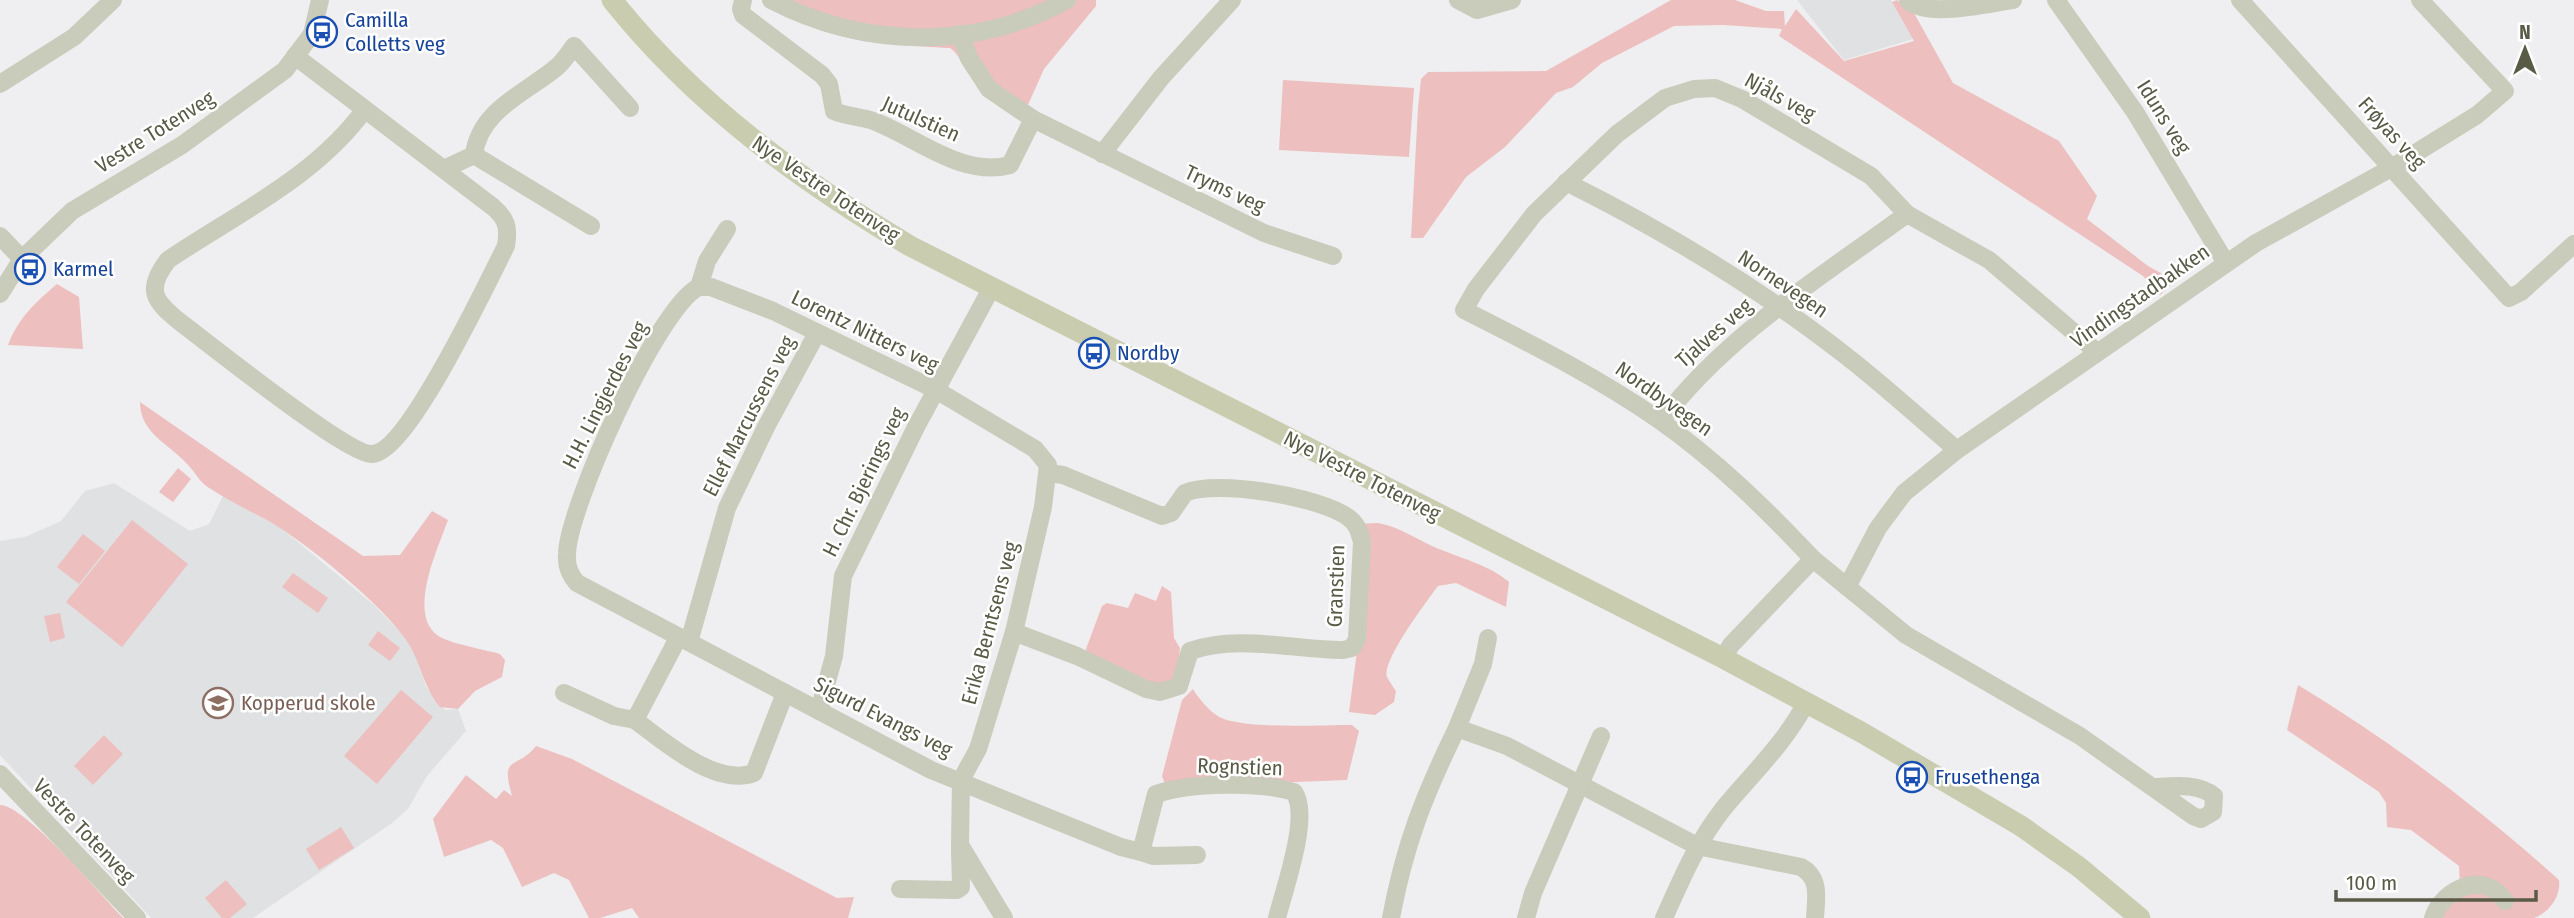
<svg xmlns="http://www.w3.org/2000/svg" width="2574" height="918" viewBox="0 0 2574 918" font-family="'Fira Sans Condensed',sans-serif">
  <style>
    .education { fill: #e0e1e2 }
    .green { fill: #edbfbf }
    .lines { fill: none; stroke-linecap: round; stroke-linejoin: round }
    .minor { stroke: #c9cbbb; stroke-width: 18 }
    .major { stroke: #c9ccaf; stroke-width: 21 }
    .labels { text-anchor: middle; stroke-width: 5; stroke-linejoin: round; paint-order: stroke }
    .transit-label { font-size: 21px; fill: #164399; stroke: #fff; text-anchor: start }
    .street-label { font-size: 21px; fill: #595b47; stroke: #fff }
    .education-label { font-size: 21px; fill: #785e54; stroke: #fff; text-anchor: start }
  </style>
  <rect width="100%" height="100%" fill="#efeff1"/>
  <!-- education -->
  <g class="education">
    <polygon points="1797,0 1891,0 1913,39 1844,60"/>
    <polygon points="114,483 190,531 209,524 223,496 281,528 374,605 404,636 417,657 426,687 445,710 458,709 466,731 427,776 408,809 392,823 253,918 151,918 0,755 0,541 25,537 61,521 85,491"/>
  </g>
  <!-- green -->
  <g class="green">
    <path d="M762,0H1096V6L1044,69L1027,107C1009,98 983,89 969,74C961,65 961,56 950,48C875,44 827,43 762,0Z"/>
    <polygon points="1671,0 1735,0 1766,11 1784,11 1785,26 1796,9 1844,61 1914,41 1892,2 1897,0 1914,13 1953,83 2059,141 2097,196 2087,219 2148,266 2175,281 2160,295 2143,276 1779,36 1782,29 1723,25 1674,26 1602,63 1573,87 1556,93 1505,147 1466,177 1423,238 1411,238 1418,108 1421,79 1428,72 1546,71"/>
    <polygon points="1283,80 1414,88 1409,157 1279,150"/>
    <path d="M57,284L79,297L83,349L8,345C18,318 36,302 57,284Z"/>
    <path d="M140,402L363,556L400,555L432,511L448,520C439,546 407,612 437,635C450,644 483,649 500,654L505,660L502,677L475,691L458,709L440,707C422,686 421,659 404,637C378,602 317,552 280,528C258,514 233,504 211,489C200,483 197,475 189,466C170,444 140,434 140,402Z"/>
    <polygon points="178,468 191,479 173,502 159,492"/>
    <polygon points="132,520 188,564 122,647 66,602"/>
    <path d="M1378,523C1399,526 1419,541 1439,549C1463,559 1489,565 1509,582L1506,607L1456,583L1438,586C1427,601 1382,660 1387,677C1389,681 1393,687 1396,691L1394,702L1375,715L1349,712L1359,636L1353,524Z"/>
    <polygon points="83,534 105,551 79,584 57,567"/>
    <polygon points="293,573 328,598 318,613 282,587"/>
    <polygon points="1162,586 1171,592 1174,638 1180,648 1177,679 1156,687 1089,658 1086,649 1102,606 1107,603 1128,608 1135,593 1156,601"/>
    <polygon points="60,613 65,638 50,642 44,616"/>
    <polygon points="378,631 400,648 390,661 368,645"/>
    <path d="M2298,685C2391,741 2478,807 2559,880C2561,896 2550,912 2534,918C2520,918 2447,918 2428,918L2460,884L2459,866L2411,830L2387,827L2386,803L2379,792L2287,730Z"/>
    <path d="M1193,689C1199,699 1212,715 1224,719C1254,729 1319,725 1352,725L1359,731L1347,780L1166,787L1162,776L1182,700Z"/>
    <polygon points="401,690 433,717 377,784 344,756"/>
    <polygon points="104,735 123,754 93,785 74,766"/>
    <path d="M536,746L572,759L837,898L854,897L848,918H639L632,908L600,918H589L569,880L554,873L522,887L503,848L491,840L444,857L433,819L466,775L496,799L504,790L512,796C500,753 516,771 536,746Z"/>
    <path d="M0,805C24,804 103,897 123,918H0Z"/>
    <polygon points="341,827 354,848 319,870 306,849"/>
    <polygon points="226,880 247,904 230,918 222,918 205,898"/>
  </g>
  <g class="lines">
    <!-- minor -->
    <g class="minor">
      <path d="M743,0L741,9L743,15L822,75L829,84L834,111C847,117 862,116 876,122C917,138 963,178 1010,165L1033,119"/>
      <path d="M771,0C863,48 975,51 1067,0"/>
      <polyline points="1458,0 1477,10 1512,0"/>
      <path d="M1908,0C1925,19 1990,3 2013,0"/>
      <polyline points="2056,0 2135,112 2226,263"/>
      <polyline points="2240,0 2509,298 2521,292 2574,244"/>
      <polyline points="960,34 969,58 989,89 1033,119 1264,233 1333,256"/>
      <path d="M295,56L493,207C507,219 509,228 506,246C487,283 409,450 373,454C350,457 208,343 180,322C154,301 145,290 168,260C236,214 316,177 365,109"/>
      <polyline points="0,84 74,37 113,0"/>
      <polyline points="1102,154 1161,78 1232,0"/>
      <polyline points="474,155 591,226"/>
      <path d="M444,169L474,155C479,110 526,93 557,67C563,62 569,53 574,46L630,108"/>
      <path d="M1566,182C1668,233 1766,292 1855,363C1890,391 1923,421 1957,450"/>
      <polyline points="727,229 707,261 699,287 711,287 773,311 936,390 1035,449 1048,465 1043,507 1014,632 978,749 961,780 960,845 1004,918"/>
      <polyline points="0,236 22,259"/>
      <path d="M699,287C659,305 568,507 567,554C566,565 570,575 577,583L931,770L1121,847L1141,852L1156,794C1190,783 1260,781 1294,792C1311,816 1284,889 1277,918"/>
      <polyline points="0,294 22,259 72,211 182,145 285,70 312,34 320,0"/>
      <path d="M1661,421C1726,335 1821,277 1907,214"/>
      <path d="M1813,559L1906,635L2080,736L2193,816L2201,819L2213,812L2214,796C2198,783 2174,786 2155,787"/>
      <polyline points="1847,587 1878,528 1904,493 1957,450 2256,243 2393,167 2477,115 2505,91 2420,0"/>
      <path d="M1014,632L1077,656L1146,689L1160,692L1179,686L1190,651C1237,634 1294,650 1343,650L1352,648L1357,639L1362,542C1359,532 1358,525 1349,518C1322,497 1217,479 1185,493L1171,513L1162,516L1063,475L1048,473"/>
      <path d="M678,638L635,720C664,742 716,787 754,773L785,693"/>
      <polyline points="689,642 727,508 766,427 817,333"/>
      <path d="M1723,658L1731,645L1813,559C1766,509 1716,460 1659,420C1597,377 1531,344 1464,310L1476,289L1534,214L1617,134L1665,98L1694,89L1715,88L1742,99L1871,176L1907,214L1989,260L2097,352"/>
      <polyline points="564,693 614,716 635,720"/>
      <polyline points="819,711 834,656 843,576 916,427 992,287"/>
      <polyline points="1457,728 1483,664 1488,638"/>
      <polyline points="0,774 137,918"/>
      <polyline points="1141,852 1153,856 1197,855"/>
      <polyline points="900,889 957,890 961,887 960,848"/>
      <path d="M1391,918C1405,843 1424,796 1457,728L1507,746L1697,846L1801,867C1821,878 1816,898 1815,918"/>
      <polyline points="1526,918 1533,893 1601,736"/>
      <path d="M1664,918C1681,880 1697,842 1723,809C1752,774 1784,744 1806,703"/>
      <path d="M2433,918C2443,888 2484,870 2505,901"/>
    </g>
    <!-- major -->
    <path class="major" d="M612,0C694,103 798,179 910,246L1723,658L1861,732L2021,826L2079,867L2140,918"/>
  </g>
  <!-- icons -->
  <defs>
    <g id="bus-ring" transform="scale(1.575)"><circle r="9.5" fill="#fff" stroke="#1a4fb4" stroke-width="1.5"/><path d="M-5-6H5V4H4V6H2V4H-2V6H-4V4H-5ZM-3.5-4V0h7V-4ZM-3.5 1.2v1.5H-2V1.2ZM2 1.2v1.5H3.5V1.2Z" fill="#1a4fb4"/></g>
    <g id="school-ring" transform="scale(1.575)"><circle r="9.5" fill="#fff" stroke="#8d6e63" stroke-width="1.5"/><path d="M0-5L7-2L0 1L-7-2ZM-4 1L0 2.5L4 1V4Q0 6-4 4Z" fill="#8d6e63"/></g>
  </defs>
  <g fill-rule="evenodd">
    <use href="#bus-ring" x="322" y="32"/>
    <use href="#bus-ring" x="30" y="269"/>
    <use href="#bus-ring" x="1094" y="353"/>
    <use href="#school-ring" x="218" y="703"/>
    <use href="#bus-ring" x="1912" y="777"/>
  </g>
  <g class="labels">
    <!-- transit labels -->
    <g class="transit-label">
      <text x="345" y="27">Camilla<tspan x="345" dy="24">Colletts veg</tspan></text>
      <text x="53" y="276">Karmel</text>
      <text x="1117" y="360">Nordby</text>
      <text x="1935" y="784">Frusethenga</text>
    </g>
    <!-- street labels -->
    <g class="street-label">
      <text transform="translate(1780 97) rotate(29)" y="7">Njåls veg</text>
      <text transform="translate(2164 117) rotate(58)" y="7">Iduns veg</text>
      <text transform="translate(921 119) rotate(24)" y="7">Jutulstien</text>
      <text transform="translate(155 132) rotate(-32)" y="7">Vestre Totenveg</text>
      <text transform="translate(2392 133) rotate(48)" y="7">Frøyas veg</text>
      <text transform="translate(826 189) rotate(34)" y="7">Nye Vestre Totenveg</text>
      <text transform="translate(1225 189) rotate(25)" y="7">Tryms veg</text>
      <text transform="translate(1783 284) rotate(34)" y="7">Nornevegen</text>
      <text transform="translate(2140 296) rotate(-35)" y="7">Vindingstadbakken</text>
      <text transform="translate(865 331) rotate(26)" y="7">Lorentz Nitters veg</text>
      <text transform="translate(1714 333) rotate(-41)" y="7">Tjalves veg</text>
      <text transform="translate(605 395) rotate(-63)" y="7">H.H. Lingjerdes veg</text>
      <text transform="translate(1664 399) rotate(35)" y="7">Nordbyvegen</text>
      <text transform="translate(749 416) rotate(-63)" y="7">Ellef Marcussens veg</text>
      <text transform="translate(1362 476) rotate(27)" y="7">Nye Vestre Totenveg</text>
      <text transform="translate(864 482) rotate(-64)" y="7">H. Chr. Bjerings veg</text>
      <text transform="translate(1336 586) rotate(-88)" y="7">Granstien</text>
      <text transform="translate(990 623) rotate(-75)" y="7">Erika Berntsens veg</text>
      <text transform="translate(883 717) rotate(27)" y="7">Sigurd Evangs veg</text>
      <text transform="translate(1240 767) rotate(2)" y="7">Rognstien</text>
      <text transform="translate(84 831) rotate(46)" y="7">Vestre Totenveg</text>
    </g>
    <!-- education labels -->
    <g class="education-label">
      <text x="241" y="710">Kopperud skole</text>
    </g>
  </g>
  <!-- north arrow -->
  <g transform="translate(2525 49)" stroke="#ffffff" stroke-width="5" paint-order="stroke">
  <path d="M0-5L12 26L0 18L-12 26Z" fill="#595b47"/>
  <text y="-10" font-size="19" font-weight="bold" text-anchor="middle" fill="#595b47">N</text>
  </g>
  <!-- scale -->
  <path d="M2336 890v10h200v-10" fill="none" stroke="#595b47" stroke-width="3.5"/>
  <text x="2346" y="890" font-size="21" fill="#595b47" stroke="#ffffff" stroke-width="5" paint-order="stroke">100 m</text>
</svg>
